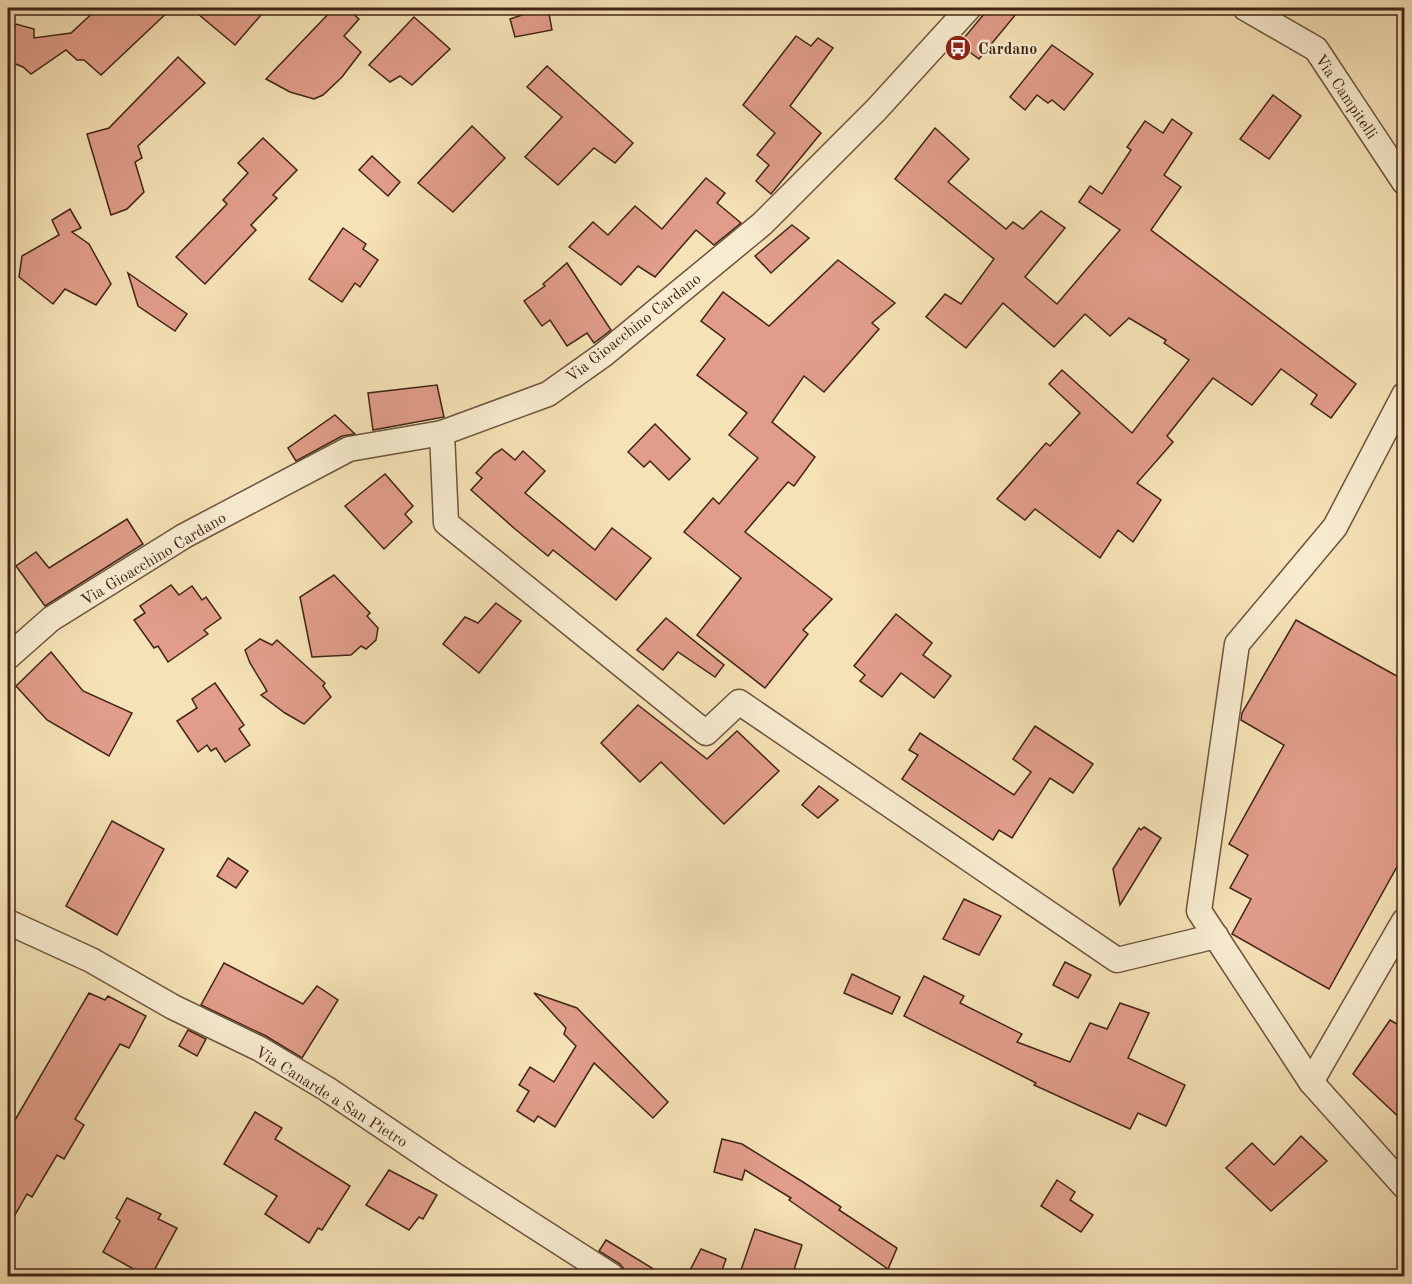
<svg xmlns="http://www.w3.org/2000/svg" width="1412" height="1284" viewBox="0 0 1412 1284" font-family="'Old Standard TT',serif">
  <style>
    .building { fill: #e19d8a; stroke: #412416; stroke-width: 1.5 }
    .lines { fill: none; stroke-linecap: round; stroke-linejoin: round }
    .minor-casing { stroke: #6e543e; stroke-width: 27 }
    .minor { stroke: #f8ecd0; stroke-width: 24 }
    .labels { text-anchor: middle; stroke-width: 5; stroke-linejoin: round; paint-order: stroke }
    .poi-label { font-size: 16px; font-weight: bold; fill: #412416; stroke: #f8ecd0; text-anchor: start }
    .street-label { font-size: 16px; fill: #412416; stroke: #f8ecd0 }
  </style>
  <rect width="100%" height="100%" fill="#f5e2b6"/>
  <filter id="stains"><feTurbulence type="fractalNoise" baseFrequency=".00333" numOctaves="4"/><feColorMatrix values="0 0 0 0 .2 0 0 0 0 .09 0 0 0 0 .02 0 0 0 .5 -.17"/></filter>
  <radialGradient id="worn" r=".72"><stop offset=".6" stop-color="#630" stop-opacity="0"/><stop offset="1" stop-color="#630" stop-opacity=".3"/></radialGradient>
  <!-- building -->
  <g class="building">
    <polygon points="98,8 172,8 101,75 84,60 77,60 66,50 31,74 23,67 8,61 8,32 16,24 34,29 34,38 71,33"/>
    <polygon points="191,8 267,8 235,45"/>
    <polygon points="334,8 347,8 359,19 344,36 361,52 342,77 323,95 314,99 290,92 266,79"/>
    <polygon points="520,8 548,8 552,30 515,37 510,19 522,15"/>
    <polygon points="989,8 1021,8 979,59 959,44"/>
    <polygon points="414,17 450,49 412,85 400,76 390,82 369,65"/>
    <polygon points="796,36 811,46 818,38 833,48 790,106 821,133 771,194 756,181 769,165 757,155 775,133 743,105"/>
    <polygon points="1052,45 1093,74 1064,110 1052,100 1048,103 1037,95 1025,110 1010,97"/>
    <polygon points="178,57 205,83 138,146 142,158 135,162 144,192 127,209 111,215 87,134 109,128"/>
    <polygon points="547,66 633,143 615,163 594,148 558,185 525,157 562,117 527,87"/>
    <polygon points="1273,95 1301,116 1269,159 1240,139"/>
    <polygon points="1172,119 1192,133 1164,175 1181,187 1151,230 1356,384 1331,418 1311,404 1317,395 1281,369 1252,405 1213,378 1167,436 1173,442 1137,483 1161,500 1133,542 1118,530 1100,558 1035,509 1025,520 997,499 1046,443 1050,446 1080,413 1049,384 1062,370 1132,433 1189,360 1164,343 1166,340 1129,318 1110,336 1085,314 1054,347 1003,303 966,348 926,317 945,294 961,304 994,259 895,179 935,128 969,159 948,182 1006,229 1013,222 1023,229 1041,211 1065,228 1025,277 1057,304 1120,230 1079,202 1090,186 1102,194 1131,150 1127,147 1145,121 1163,133"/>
    <polygon points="472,126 505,158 453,212 418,183"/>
    <polygon points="263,138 297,170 273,195 277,198 251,225 256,230 205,284 176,257 227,204 223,200 248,173 238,163"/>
    <polygon points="372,156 400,182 388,196 359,170"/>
    <polygon points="706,178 725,193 717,203 741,223 714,245 696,230 655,277 638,266 621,285 569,247 593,222 608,235 635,206 662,229"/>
    <polygon points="70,209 81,228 72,232 89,244 111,284 96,305 65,289 53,304 19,277 22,256 59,235 52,220"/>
    <polygon points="792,225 809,238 771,273 755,256"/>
    <polygon points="343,228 366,244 363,249 378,260 360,287 355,283 342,302 309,279"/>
    <polygon points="838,260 895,303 872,323 879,329 824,392 804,376 772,422 815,457 794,486 788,482 745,532 832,599 803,630 808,634 765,688 697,635 741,578 684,532 713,498 719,504 758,458 729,435 747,413 697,375 725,339 701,321 723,292 769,326"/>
    <polygon points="567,263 611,330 594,343 587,333 567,346 550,320 542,326 524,301 545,286 543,284"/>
    <polygon points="128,273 187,314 175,331 138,306"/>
    <polygon points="437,385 444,417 373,430 368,393"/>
    <polygon points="335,415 355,434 342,436 296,461 288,448"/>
    <polygon points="655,424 690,459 669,480 650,461 644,467 628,452"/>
    <polygon points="502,449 515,460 523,451 545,471 525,493 595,550 612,528 651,558 616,600 553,550 548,556 515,529 471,490 482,478 476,473 494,454"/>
    <polygon points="385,474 413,506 405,514 412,522 384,549 345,506"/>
    <polygon points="127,519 143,544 45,606 16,566 36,552 49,568"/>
    <polygon points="334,575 370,613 367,616 378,628 376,640 366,649 361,646 351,655 312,657 300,597"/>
    <polygon points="171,585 179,595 192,586 202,600 206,597 221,618 204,630 208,634 168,662 158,646 154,648 134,620 145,613 140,606"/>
    <polygon points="496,603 521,621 479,673 443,644 465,617 478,623"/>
    <polygon points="896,614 932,643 923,655 951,676 934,698 901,673 882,697 860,681 865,675 854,666"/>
    <polygon points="666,618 724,665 715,677 678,652 663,670 637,650"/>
    <polygon points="1296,620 1404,680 1404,854 1329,989 1232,934 1251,899 1230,888 1248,855 1229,844 1284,745 1241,720 1242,713"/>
    <polygon points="260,639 272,645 277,640 325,683 323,686 331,697 304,724 285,713 261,695 267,691 250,663 245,650"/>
    <polygon points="51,652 83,691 132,713 109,756 47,720 16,686"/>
    <polygon points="215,683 244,725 239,729 250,745 225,762 216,748 211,751 207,745 198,752 177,721 197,708 192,699"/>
    <polygon points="638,705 707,759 737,731 779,771 724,824 661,762 640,782 601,743"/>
    <polygon points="1035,726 1093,764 1073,793 1050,778 1012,838 999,830 993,840 902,779 918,755 909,750 920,733 1014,795 1031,772 1013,759"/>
    <polygon points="819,786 838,800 818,818 802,805"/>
    <polygon points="112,821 164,849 117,935 66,906"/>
    <polygon points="1144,827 1161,838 1120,905 1113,869 1139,828 1141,830"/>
    <polygon points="228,858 248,871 236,888 217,876"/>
    <polygon points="964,899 1001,916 979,955 943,939"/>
    <polygon points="1065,962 1091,975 1078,998 1053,985"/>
    <polygon points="224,963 303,1004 317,986 338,1000 302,1058 266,1036 201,1005"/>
    <polygon points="852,974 900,997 892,1014 844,993"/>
    <polygon points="924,976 964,996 960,1003 1022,1034 1017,1042 1070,1062 1090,1023 1107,1029 1120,1003 1149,1013 1128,1058 1185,1085 1166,1126 1138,1113 1130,1129 1034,1085 1036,1083 904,1016"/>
    <polygon points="89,993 105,1000 108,996 146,1016 129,1048 120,1044 75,1119 84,1125 64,1159 57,1155 32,1197 27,1194 8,1227 8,1132"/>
    <polygon points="534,993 577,1008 668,1102 653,1118 594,1063 555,1127 538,1116 534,1122 517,1111 529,1091 519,1085 530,1067 554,1082 576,1046 564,1034 566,1028"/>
    <polygon points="1390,1020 1404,1028 1404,1122 1353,1074"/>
    <polygon points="188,1030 206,1039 197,1056 179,1046"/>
    <polygon points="255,1112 282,1128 275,1139 350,1186 322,1230 318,1228 309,1243 265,1214 277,1196 224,1164"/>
    <polygon points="1301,1136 1327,1161 1271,1211 1226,1168 1252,1143 1274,1165"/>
    <polygon points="722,1139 742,1144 803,1182 841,1207 839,1210 897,1248 888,1269 789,1200 791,1198 745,1170 742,1180 714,1172"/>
    <polygon points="389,1170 437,1195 423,1219 419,1217 409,1230 366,1205"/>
    <polygon points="1057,1180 1075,1192 1070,1200 1093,1215 1081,1232 1041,1206"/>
    <polygon points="127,1198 161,1214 158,1219 177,1228 151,1276 146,1276 103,1252 120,1221 116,1218"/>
    <polygon points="755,1229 802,1245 792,1276 750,1276 740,1273"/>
    <polygon points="606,1240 665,1276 626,1276 624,1269 620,1264 599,1251"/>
    <polygon points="701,1249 726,1259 720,1276 687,1276"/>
  </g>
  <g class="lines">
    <!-- minor casing -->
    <g class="minor-casing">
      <g id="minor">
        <polyline points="1245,8 1316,49 1404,182"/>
        <polyline points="1404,395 1335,527 1237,644 1199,911 1311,1082 1404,1186"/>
        <polyline points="442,433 446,523 706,733 739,702 1117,960 1216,936"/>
        <polyline points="8,657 51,619 184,536 349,449 442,433 548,394 603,355 762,224 876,110 969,8"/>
        <polyline points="8,922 91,960 173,1007 260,1049 327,1089 450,1172 612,1276"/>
        <polyline points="1311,1082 1404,921"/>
      </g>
    </g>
    <!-- minor -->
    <use href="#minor" class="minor"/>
  </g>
  <!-- icons -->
  <defs>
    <g id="bus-disc" transform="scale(1.35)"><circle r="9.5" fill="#8f2418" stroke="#f8ecd0"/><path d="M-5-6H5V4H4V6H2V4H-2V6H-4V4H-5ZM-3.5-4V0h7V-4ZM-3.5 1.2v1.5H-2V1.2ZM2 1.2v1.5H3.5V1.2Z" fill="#fff"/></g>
  </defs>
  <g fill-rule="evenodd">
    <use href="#bus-disc" x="958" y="48"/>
  </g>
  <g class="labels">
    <!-- poi labels -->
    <g class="poi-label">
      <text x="978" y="54">Cardano</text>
    </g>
    <!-- street labels -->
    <g class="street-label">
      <text transform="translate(1347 96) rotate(56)" y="6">Via Campitelli</text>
      <text transform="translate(633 327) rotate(-38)" y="6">Via Gioacchino Cardano</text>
      <text transform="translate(153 558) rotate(-31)" y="6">Via Gioacchino Cardano</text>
      <text transform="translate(332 1096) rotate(32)" y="6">Via Canarde a San Pietro</text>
    </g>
  </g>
  <!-- margin -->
  <rect width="1412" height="1284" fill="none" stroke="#f5e2b6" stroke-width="30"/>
  <rect x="9" y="9" width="1394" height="1266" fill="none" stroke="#412416" stroke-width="3"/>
  <rect x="15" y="15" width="1382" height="1254" fill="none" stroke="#412416" stroke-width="1.5"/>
  <rect width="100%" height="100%" filter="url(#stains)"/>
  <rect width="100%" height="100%" fill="url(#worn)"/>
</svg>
